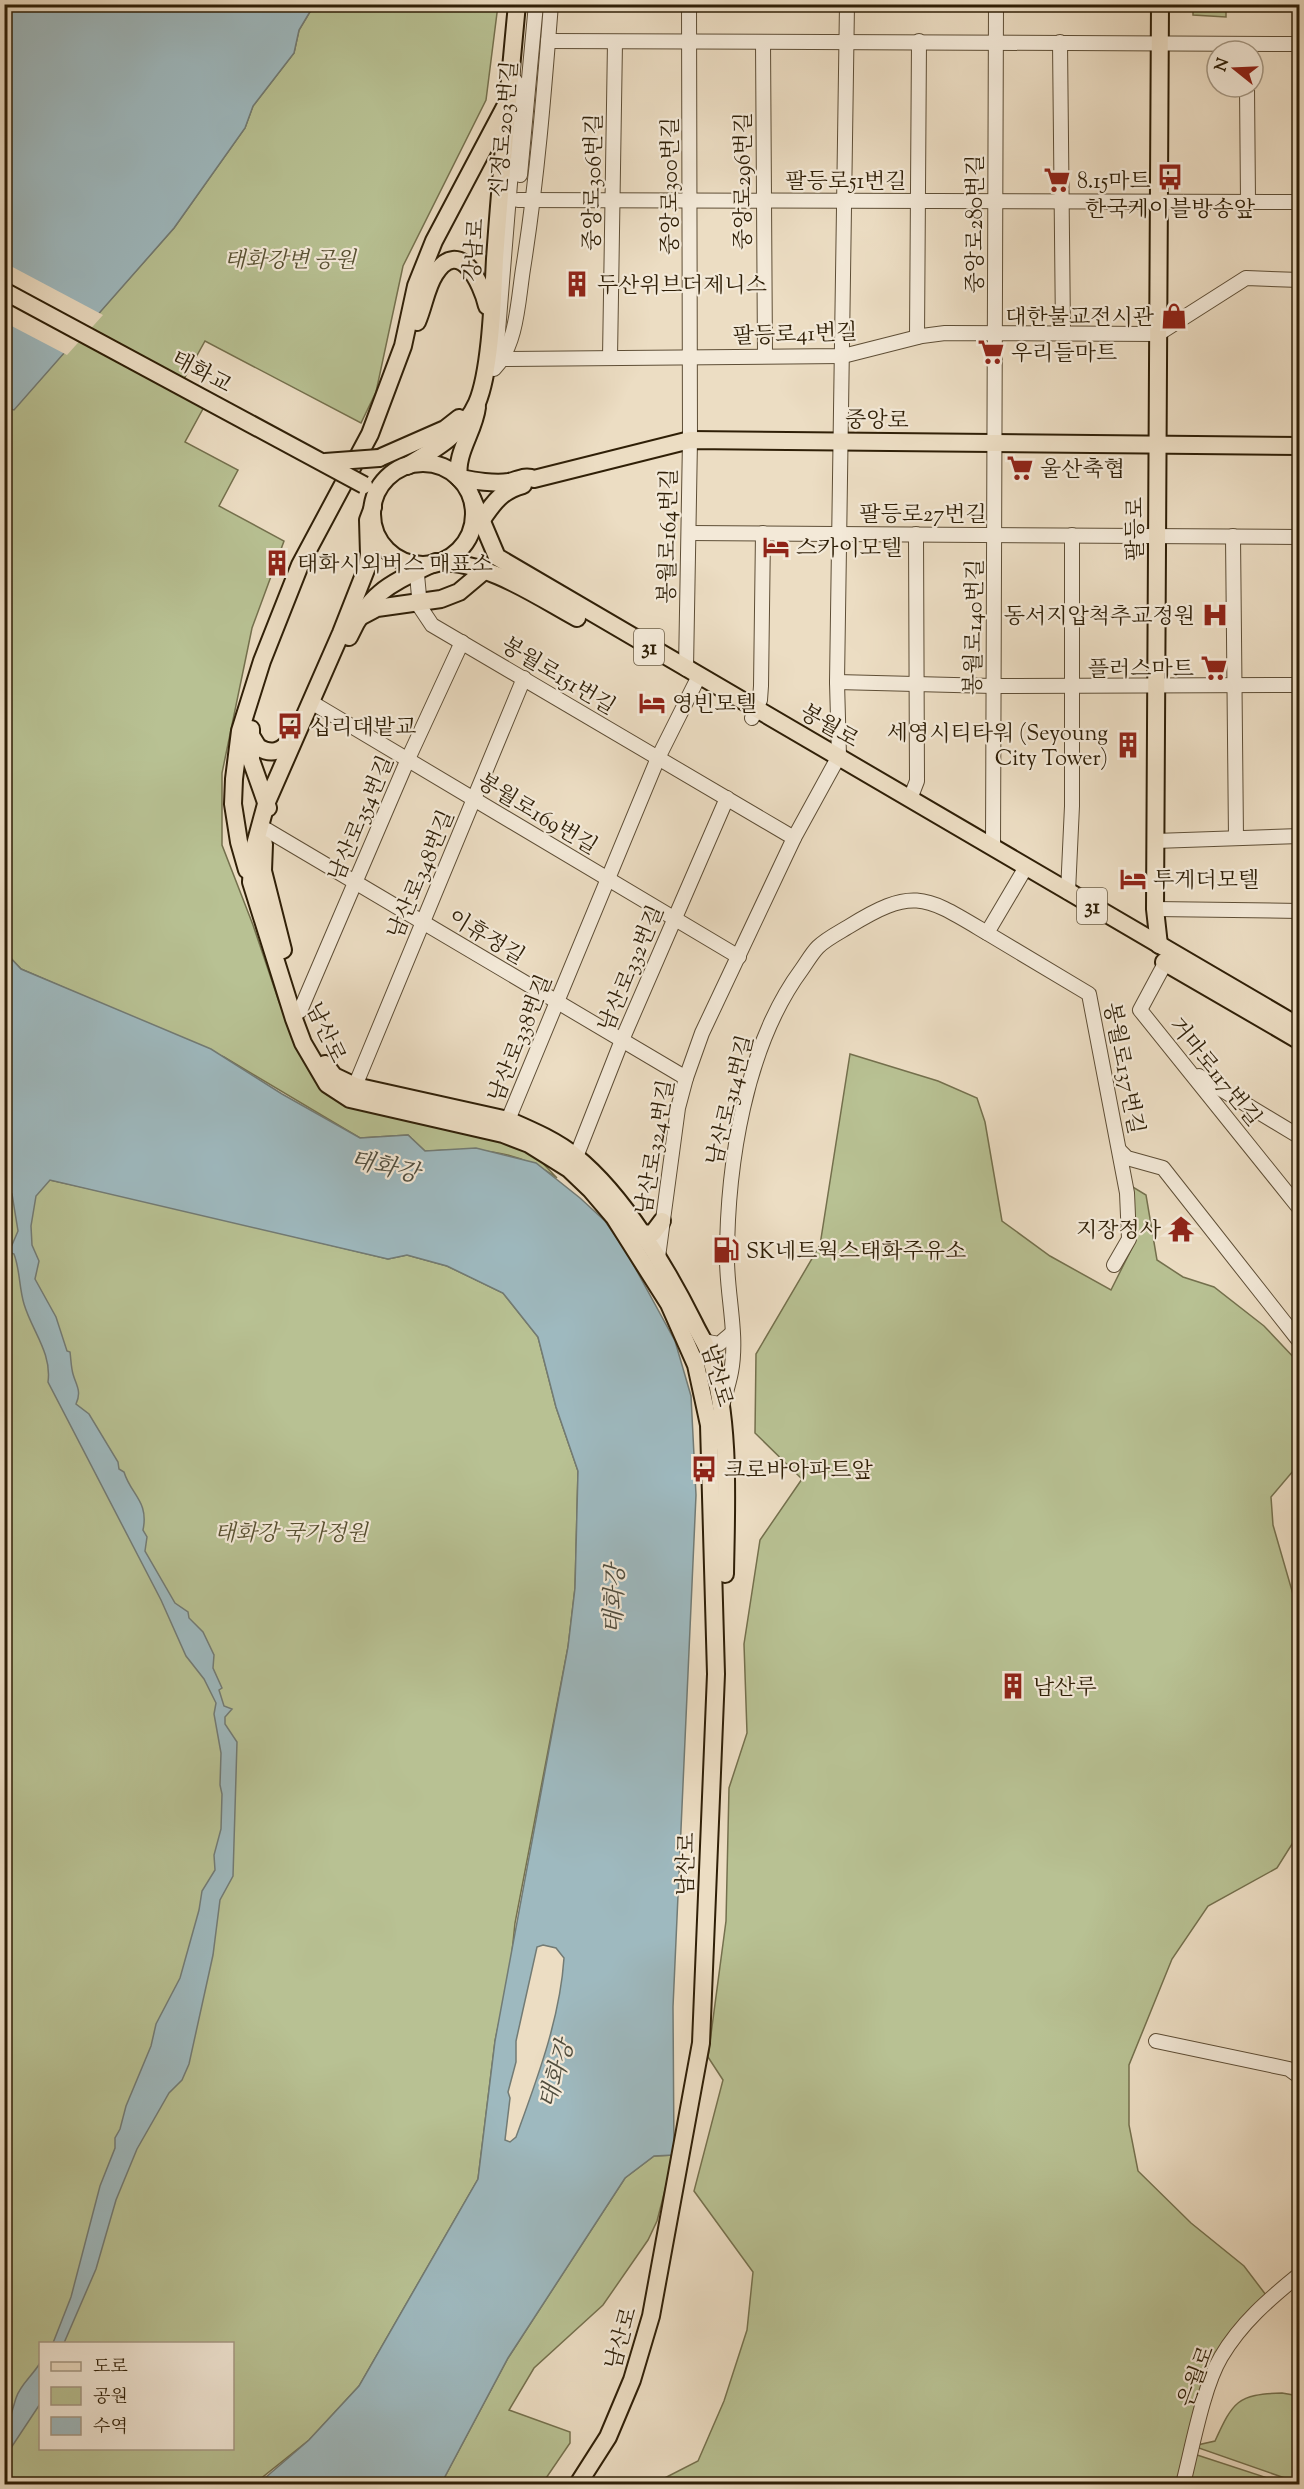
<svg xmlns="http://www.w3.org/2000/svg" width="1304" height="2489" viewBox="0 0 1304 2489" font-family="'Sorts Mill Goudy','Noto Serif KR',serif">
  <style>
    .green { fill: #b8c193; stroke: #74704d; stroke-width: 1.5; fill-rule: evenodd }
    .water { fill: #9eb9bf; stroke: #727b75; stroke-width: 1.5; fill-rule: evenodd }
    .pier { fill: #ecddc3 }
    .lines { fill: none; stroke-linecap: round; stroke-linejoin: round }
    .minor-casing { stroke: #5e4e36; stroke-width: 16 }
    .major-casing { stroke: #2f1f07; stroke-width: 20 }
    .minor { stroke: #f3e9d8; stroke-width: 14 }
    .major { stroke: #ecddc3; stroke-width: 16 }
    .major-bridge-casing { stroke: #2f1f07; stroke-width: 20; stroke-linecap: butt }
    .major-bridge { stroke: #ecddc3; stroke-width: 16 }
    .labels { text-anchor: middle; stroke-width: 4.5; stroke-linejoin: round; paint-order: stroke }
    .shield { fill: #f3e9d8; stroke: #6a5c46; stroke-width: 1.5 }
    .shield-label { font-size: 21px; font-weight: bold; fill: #2f1f07 }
    .street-label { font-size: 22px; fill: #2f1f07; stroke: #f3e9d8 }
    .poi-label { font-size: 22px; fill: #2f1f07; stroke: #f3e9d8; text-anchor: start }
    .park-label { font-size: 22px; font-style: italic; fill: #585031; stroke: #f3e9d8 }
    .water-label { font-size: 24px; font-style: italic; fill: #504d3e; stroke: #f3e9d8 }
  </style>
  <rect width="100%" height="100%" fill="#ecddc3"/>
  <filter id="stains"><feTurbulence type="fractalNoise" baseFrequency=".00333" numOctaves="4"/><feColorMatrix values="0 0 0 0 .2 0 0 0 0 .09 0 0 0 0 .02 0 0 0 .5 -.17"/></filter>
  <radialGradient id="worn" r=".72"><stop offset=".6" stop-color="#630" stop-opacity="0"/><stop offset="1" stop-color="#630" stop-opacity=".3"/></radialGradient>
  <!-- green -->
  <g class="green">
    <path d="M314,5H498L486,100L403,266L376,392L361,423L205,341L184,379L211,394L185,442L238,470L219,506L284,541L252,628L222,773V845L253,925L279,1002L303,1056L530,1150L557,1178C515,1148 474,1148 425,1151L408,1135L360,1138L224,1057L21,969L5,952V407L14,409L174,228L245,128L253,106L294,53L299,30Z"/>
    <polygon points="1193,5 1226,5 1226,17 1193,15"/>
    <polygon points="850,1054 938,1081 977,1098 985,1122 1002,1221 1050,1256 1111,1290 1133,1246 1133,1187 1146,1195 1157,1260 1183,1277 1214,1287 1264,1326 1299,1363 1299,1464 1271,1497 1273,1525 1299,1615 1299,1833 1277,1868 1208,1906 1172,1959 1129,2065 1129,2125 1138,2171 1191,2223 1244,2266 1269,2299 1214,2356 1179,2484 653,2484 698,2461 724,2401 747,2330 753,2272 694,2191 723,2080 708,2057 726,1921 729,1788 747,1733 744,1644 760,1540 802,1479 755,1433 756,1354 820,1245"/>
    <path d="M4,1170L155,1203L388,1259L407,1255L447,1266L503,1293L538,1337L556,1407L578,1471L575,1588L568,1647L515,1923L510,1971L495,2041L478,2179L359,2386L309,2440L254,2484H5ZM40,2344H232V2448H40Z"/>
    <polygon points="674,2155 657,2221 648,2240 603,2305 534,2368 509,2410 570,2432 570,2443 542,2484 441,2484 508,2358 625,2178 654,2156"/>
    <path d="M1282,2393L1299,2396V2483L1193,2446L1215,2441C1233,2402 1237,2394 1282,2393Z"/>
    <polygon points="1191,2453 1286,2484 1183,2484"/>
  </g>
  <!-- water -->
  <g class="water">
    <polygon points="4,5 314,5 299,30 294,53 253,106 245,128 174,228 14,410 4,407"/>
    <path d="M5,952L21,969L211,1049L282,1094L360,1138L408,1135L425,1151L476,1148L536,1163L580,1198L605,1221L627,1253L675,1341L691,1396L696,1495L673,2007L674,2155L654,2156L625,2178L508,2358L441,2484H258L309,2440L359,2386L478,2179L495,2041L568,1647L575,1588L578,1471L556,1407L538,1337L503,1293L447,1266L407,1255L388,1259L50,1180L36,1196L31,1226L32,1245L39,1261L35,1279L56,1317L67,1351L70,1352C71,1359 71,1367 73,1374C76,1385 82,1391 76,1404L89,1414L118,1462L119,1469L124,1472C131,1495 149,1501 143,1530L147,1537L145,1551L175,1603L188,1612L189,1618L203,1632L214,1655L213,1668L222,1688L219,1690L224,1706L232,1709L225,1717V1724L237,1742L233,1876L220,1900L213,1955L189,2064L182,2080L169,2093L137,2149L116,2200L96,2269L64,2343H53L71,2297L100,2186L115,2148V2138L120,2129L126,2106L151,2046L156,2024L180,1978L199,1910L202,1891L215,1870L214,1855L221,1829L222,1794L220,1785L221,1753L214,1714L216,1703L204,1679L186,1656L161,1600L48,1382C52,1353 32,1331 24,1304C19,1287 20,1270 14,1254L9,1252L18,1231L12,1194L5,1186ZM543,1945L556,1948L564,1958C560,2019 537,2079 516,2137L510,2142L505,2140L510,2098L508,2092L516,2062V2041L537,1947Z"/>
    <path d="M40,2363V2404L5,2457C4,2441 11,2413 16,2398C20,2385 33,2375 40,2363Z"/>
  </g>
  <!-- pier -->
  <polygon class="pier" points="5,263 103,315 67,355 4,322"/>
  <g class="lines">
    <!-- minor casing -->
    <g class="minor-casing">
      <g id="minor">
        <polyline points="548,41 1300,44"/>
        <polyline points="763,42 765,356"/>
        <polyline points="1060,42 1063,333"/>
        <polyline points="1247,87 1248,201"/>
        <polyline points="520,175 536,4"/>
        <polyline points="518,200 1300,202"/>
        <polyline points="917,337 919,41"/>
        <polyline points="496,356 518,85 511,75"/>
        <polyline points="610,358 615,42"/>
        <polyline points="504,359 843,356 922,336 945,333 1158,334 1246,278 1300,280"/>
        <path d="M494,369C517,345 518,301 523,269C537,181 544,93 551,4"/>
        <polyline points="689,533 1300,537"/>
        <polyline points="1233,536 1236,838"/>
        <polyline points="416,564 420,607 432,625 794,838"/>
        <polyline points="686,669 690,440 689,4"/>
        <polyline points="837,682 993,686 1300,685"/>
        <polyline points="316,705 739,957"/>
        <polyline points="752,718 760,700 761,686 763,533"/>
        <polyline points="910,799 917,781 916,534"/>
        <polyline points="267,830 686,1078"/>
        <polyline points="1155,841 1300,836"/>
        <polyline points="993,847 996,4"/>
        <polyline points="1026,867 987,933 1089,994 1127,1193 1129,1239 1114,1265"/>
        <polyline points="1068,892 1072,806 1072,535"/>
        <polyline points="1155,909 1300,911"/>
        <polyline points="1170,954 1140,1010 1300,1209"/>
        <polyline points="300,1011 408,759 462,642"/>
        <polyline points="1199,1076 1300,1137"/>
        <polyline points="355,1086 524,678"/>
        <polyline points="508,1120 658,758 699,676"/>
        <polyline points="1120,1151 1127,1158 1163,1168 1300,1342"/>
        <polyline points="576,1157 622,1040 727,798"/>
        <polyline points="658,1257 678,1108 686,1078 702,1033 794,838 839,756 837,682 847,4"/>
        <polyline points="703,1341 719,1344 732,1333"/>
        <path d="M722,1406C725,1395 729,1383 731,1372C738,1335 727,1296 727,1259C727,1165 745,1046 802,969C807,962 812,953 818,947C826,939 838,933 848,927C914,886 925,896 987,933"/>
        <polyline points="1156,2041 1289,2069 1300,2077"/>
        <path d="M1183,2484C1192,2449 1203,2387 1221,2357C1241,2323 1269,2299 1300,2274"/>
      </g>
    </g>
    <!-- major casing -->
    <g class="major-casing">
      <g id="major">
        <path d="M417,322C424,306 426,288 435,274C460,236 482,284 487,306"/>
        <polyline points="379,458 445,429 459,418"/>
        <circle cx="423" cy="514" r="51"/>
        <path d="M407,466C434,450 464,433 477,403C491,370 493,296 495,259C501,174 509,89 517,4"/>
        <path d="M459,478C476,481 493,484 509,482C518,480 525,475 534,479L690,440L1300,446"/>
        <path d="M459,478C455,453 474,432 477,407"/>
        <polyline points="472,498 497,557 1300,1027"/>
        <polyline points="373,507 368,520 369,554 367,567 341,633 266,804 253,852 251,882 294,1019 303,1043 327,1084 350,1099 503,1134 529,1144 569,1169 591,1190 614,1217 669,1304 696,1365 709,1425 716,1674 701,2043 651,2316 632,2380 608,2437 578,2484"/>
        <path d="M479,524C492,505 500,491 523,485"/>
        <path d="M438,562C488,562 535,595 577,618"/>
        <polyline points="360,617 377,608 441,599 459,592 484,571"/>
        <path d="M349,637C370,590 393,583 436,562"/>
        <polyline points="251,729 251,760 268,808"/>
        <path d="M250,734L258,747C272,756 282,751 292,739"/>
        <polyline points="264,844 263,871 283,950"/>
        <polyline points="247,870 239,842 233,804 234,779 240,731 262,661 300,565 370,434 403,346 416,286 434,241 506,105"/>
        <polyline points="1159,945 1155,909 1160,4"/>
        <polyline points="1164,962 1300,1041"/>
        <path d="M325,1064L334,1076L355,1086L508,1120C531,1130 557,1141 576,1157C624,1196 667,1269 694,1323C699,1334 707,1345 710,1356C731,1421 726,1506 725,1574"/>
        <polyline points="641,1234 653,1233 662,1221"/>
      </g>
    </g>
    <!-- minor -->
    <use href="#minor" class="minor"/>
    <!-- major -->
    <use href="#major" class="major"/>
    <!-- major-bridge casing -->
    <g class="major-bridge-casing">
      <g id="major-bridge">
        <polyline points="4,291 364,485"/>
        <polyline points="325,462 379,458"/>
      </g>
    </g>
    <!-- major-bridge -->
    <use href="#major-bridge" class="major-bridge"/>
  </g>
  <!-- icons -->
  <defs>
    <g id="bus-bare" transform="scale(2.07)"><path d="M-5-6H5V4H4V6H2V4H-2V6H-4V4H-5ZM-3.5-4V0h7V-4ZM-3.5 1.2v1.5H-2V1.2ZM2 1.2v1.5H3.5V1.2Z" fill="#8f2418" stroke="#f3e9d8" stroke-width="2.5" paint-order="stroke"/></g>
    <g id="supermarket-bare" transform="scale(2.07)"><path d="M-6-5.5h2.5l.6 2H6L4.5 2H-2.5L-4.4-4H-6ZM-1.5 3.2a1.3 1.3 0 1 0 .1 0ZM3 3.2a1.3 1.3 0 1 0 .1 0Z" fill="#8f2418" stroke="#f3e9d8" stroke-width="2.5" paint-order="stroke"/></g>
    <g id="building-bare" transform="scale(2.07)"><path d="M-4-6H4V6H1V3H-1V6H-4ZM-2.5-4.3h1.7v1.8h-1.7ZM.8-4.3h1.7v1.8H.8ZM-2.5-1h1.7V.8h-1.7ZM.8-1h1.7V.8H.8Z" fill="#8f2418" stroke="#f3e9d8" stroke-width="2.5" paint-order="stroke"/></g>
    <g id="shop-bare" transform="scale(2.07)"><path d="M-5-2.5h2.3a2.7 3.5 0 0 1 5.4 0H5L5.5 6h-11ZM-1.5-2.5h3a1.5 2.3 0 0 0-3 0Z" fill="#8f2418" stroke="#f3e9d8" stroke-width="2.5" paint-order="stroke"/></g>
    <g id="hotel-bare" transform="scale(2.07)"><path d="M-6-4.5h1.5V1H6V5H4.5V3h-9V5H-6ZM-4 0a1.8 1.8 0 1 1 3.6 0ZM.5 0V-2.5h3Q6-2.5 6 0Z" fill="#8f2418" stroke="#f3e9d8" stroke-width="2.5" paint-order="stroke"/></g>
    <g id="hospital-bare" transform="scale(2.07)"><path d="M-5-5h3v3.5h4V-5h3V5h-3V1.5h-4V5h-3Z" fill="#8f2418" stroke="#f3e9d8" stroke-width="2.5" paint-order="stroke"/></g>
    <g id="temple-bare" transform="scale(2.07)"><path d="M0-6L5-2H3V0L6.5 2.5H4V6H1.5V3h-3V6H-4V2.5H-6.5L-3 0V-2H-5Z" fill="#8f2418" stroke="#f3e9d8" stroke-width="2.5" paint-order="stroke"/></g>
    <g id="fuel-bare" transform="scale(2.07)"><path d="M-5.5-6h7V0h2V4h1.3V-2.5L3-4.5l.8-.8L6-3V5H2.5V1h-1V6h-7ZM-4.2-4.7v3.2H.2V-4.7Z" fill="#8f2418" stroke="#f3e9d8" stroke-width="2.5" paint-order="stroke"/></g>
  </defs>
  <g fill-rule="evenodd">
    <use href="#bus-bare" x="1170" y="177"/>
    <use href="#supermarket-bare" x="1057" y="180"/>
    <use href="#building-bare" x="577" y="284"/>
    <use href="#shop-bare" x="1174" y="316"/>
    <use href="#supermarket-bare" x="991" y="352"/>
    <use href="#supermarket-bare" x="1020" y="468"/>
    <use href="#hotel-bare" x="776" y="547"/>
    <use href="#building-bare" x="277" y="563"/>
    <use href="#hospital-bare" x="1215" y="615"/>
    <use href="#supermarket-bare" x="1214" y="668"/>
    <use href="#hotel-bare" x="652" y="703"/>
    <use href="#bus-bare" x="290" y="726"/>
    <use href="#building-bare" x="1128" y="745"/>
    <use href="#hotel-bare" x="1133" y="879"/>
    <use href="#temple-bare" x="1181" y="1229"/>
    <use href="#fuel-bare" x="726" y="1250"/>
    <use href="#bus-bare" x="704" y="1469"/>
    <use href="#building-bare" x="1013" y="1686"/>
  </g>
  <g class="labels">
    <!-- shield labels -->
    <g class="shield">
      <rect x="634" y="629" width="30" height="36" rx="4.5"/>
      <rect x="1077" y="888" width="30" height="36" rx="4.5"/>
    </g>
    <g class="shield-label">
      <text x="649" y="654">31</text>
      <text x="1092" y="913">31</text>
    </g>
    <!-- street labels -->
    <g class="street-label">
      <text transform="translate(503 129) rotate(-85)" y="8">신정로203번길</text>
      <text x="846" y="188">팔등로51번길</text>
      <text transform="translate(742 181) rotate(-90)" y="8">중앙로296번길</text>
      <text transform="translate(592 182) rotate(-89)" y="8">중앙로306번길</text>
      <text transform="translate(669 186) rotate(-90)" y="8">중앙로300번길</text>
      <text transform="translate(974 224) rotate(-90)" y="8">중앙로280번길</text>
      <text transform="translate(473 250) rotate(-86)" y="8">강남로</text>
      <text transform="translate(795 333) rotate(-2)" y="8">팔등로41번길</text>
      <text transform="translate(202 371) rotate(28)" y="8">태화교</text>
      <text transform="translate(877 419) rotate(1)" y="8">중앙로</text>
      <text x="923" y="521">팔등로27번길</text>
      <text transform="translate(1134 529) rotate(-90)" y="8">팔등로</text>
      <text transform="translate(667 536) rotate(-89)" y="8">봉월로164번길</text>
      <text transform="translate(973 627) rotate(-89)" y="8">봉월로140번길</text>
      <text transform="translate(559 675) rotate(31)" y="8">봉월로151번길</text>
      <text transform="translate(830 725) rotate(30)" y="8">봉월로</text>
      <text transform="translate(538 813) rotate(31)" y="8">봉월로169번길</text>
      <text transform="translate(360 818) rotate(-67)" y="8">남산로354번길</text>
      <text transform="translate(420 874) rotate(-67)" y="8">남산로348번길</text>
      <text transform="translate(487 936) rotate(31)" y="8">이휴정길</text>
      <text transform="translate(630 968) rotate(-67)" y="8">남산로332번길</text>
      <text transform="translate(327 1032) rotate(65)" y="8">남산로</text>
      <text transform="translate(519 1038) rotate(-68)" y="8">남산로338번길</text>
      <text transform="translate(1125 1068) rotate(79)" y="8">봉월로137번길</text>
      <text transform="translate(1216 1071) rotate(51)" y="8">거마로117번길</text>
      <text transform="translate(729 1100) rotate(-76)" y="8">남산로314번길</text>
      <text transform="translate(654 1147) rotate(-80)" y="8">남산로324번길</text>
      <text transform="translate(718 1375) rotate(74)" y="8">남산로</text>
      <text transform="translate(685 1864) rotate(-88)" y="8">남산로</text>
      <text transform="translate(620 2338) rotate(-74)" y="8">남산로</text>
      <text transform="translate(1195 2376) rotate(-69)" y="8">은월로</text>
    </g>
    <!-- poi labels -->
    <g class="poi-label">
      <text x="1077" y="188">8.15마트</text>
      <text x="1170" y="216" text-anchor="middle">한국케이블방송앞</text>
      <text x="597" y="292">두산위브더제니스</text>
      <text x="1154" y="324" text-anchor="end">대한불교전시관</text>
      <text x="1011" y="360">우리들마트</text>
      <text x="1040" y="476">울산축협</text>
      <text x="796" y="555">스카이모텔</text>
      <text x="297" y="571">태화시외버스 매표소</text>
      <text x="1195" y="623" text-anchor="end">동서지압척추교정원</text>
      <text x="1194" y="676" text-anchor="end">플러스마트</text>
      <text x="672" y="711">영빈모텔</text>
      <text x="310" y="734">십리대밭교</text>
      <text x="1108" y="740" text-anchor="end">세영시티타워 (Seyoung<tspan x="1108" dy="25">City Tower)</tspan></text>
      <text x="1153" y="887">투게더모텔</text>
      <text x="1161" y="1237" text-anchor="end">지장정사</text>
      <text x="746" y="1258">SK네트웍스태화주유소</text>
      <text x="724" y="1477">크로바아파트앞</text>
      <text x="1033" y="1694">남산루</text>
    </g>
    <!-- park labels -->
    <g class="park-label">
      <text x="290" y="267">태화강변 공원</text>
      <text x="291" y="1540">태화강 국가정원</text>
    </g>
    <!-- water labels -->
    <g class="water-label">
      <text transform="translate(385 1166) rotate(13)" y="8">태화강</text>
      <text transform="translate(614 1599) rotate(-88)" y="8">태화강</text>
      <text transform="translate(556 2074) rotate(-74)" y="8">태화강</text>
    </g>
  </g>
  <!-- margin -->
  <rect width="1304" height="2489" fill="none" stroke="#ecddc3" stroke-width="24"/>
  <rect x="6" y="6" width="1292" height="2477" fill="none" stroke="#2f1f07" stroke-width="3"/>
  <rect x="12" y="12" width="1280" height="2465" fill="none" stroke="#2f1f07" stroke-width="1.5"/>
  <!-- legend -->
  <rect x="39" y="2342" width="195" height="108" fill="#f3e9d8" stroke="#a59884" stroke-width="1.5"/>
  <rect x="51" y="2362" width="30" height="9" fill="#ecddc3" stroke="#a59884" stroke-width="1.5"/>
  <text x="93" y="2372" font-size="18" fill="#2f1f07">도로</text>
  <rect x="51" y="2387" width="30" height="18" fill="#b8c193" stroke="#a59884" stroke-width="1.5"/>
  <text x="93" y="2402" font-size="18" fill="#2f1f07">공원</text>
  <rect x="51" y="2417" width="30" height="18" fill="#9eb9bf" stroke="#a59884" stroke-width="1.5"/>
  <text x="93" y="2432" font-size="18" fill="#2f1f07">수역</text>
  <!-- north arrow -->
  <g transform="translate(1235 69) rotate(288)"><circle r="28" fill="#f3e9d8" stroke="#a59884" stroke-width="1.5"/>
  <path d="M0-4.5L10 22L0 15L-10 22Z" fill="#8f2418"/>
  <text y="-9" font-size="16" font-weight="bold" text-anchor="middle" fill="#2f1f07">N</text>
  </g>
  <rect width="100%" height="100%" filter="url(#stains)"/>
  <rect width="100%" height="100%" fill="url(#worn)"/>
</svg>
